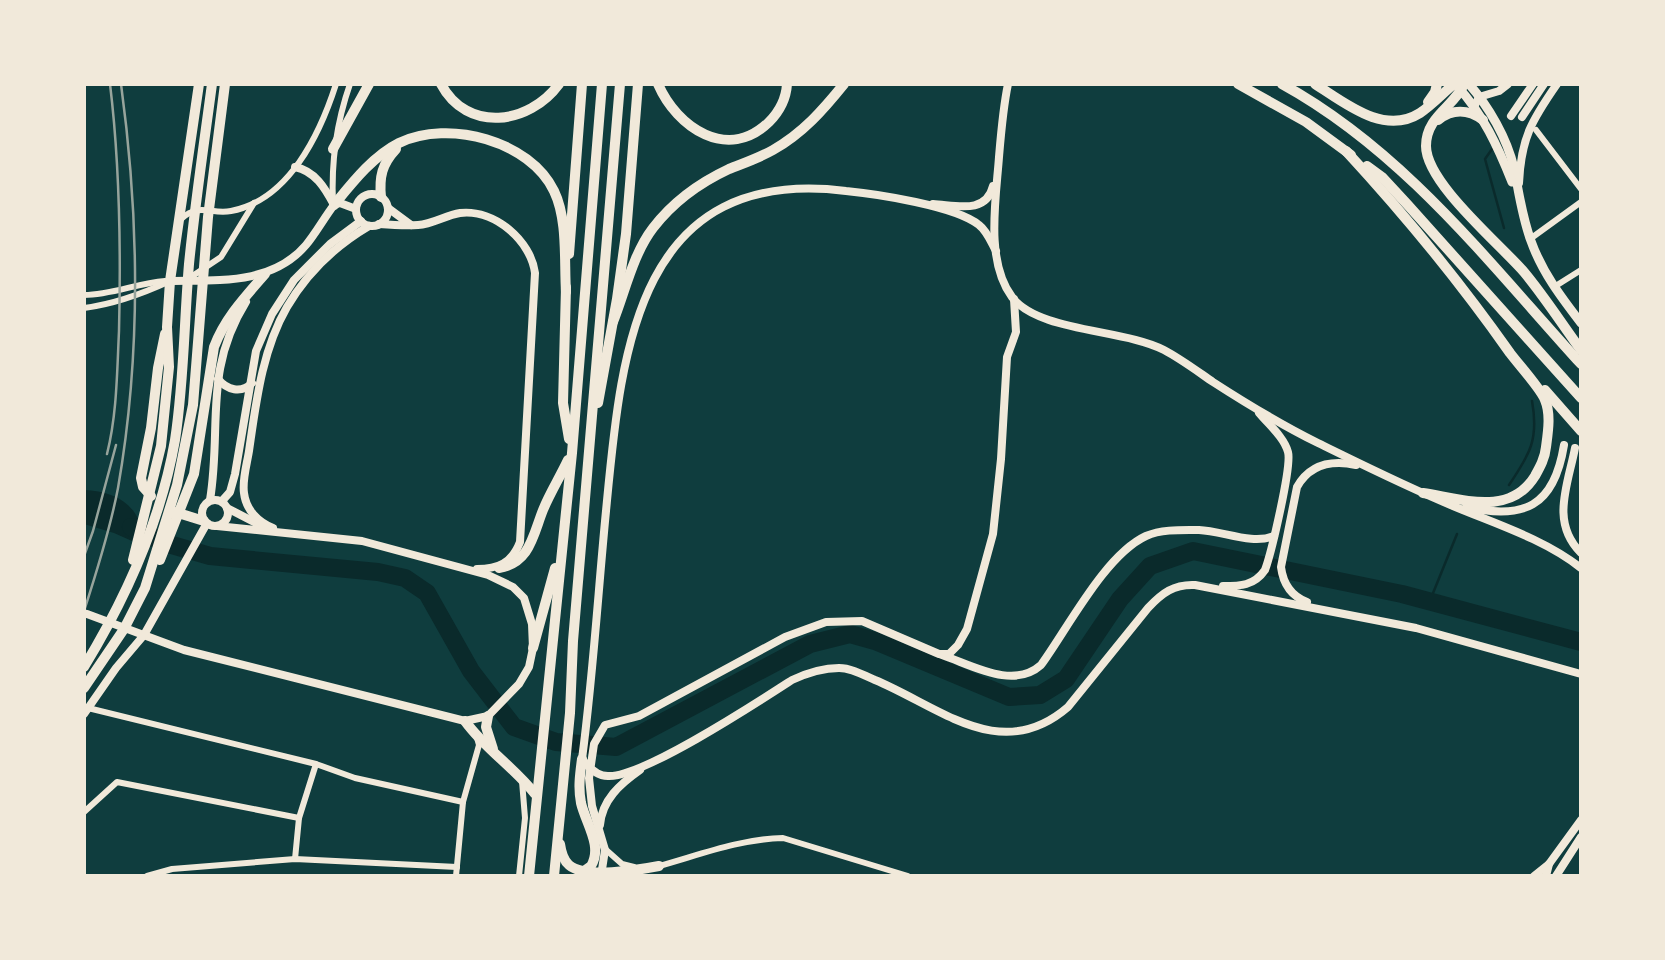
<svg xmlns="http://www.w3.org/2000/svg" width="1665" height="960" viewBox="0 0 1665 960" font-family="Lato,sans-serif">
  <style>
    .water { fill: #0a2a2b }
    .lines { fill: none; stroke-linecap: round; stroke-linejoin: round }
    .stream { stroke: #0a2a2b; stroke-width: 2.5 }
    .river { stroke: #0a2a2b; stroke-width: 18 }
    .minor { stroke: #f1e9da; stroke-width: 6 }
    .tertiary { stroke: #f1e9da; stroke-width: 8 }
    .secondary { stroke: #f1e9da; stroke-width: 9 }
    .trunk { stroke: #f1e9da; stroke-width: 10 }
    .motorway { stroke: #f1e9da; stroke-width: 10 }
    .rail { stroke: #97a49c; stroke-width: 2.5 }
  </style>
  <rect width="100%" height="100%" fill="#0f3d3e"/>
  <!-- water -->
  <path class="water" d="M84,490C108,491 130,499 139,521L132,541L114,533L84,524Z"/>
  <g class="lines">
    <!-- stream -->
    <g class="stream">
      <polyline points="1492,149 1485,159 1504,228"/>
      <path d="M1509,485C1530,454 1539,439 1532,401"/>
      <polyline points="1429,603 1457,534"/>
    </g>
    <!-- river -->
    <polyline class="river" points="131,527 165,543 210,556 378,572 405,578 427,593 471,671 514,727 556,742 616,747 810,644 850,634 875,641 1009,697 1040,695 1066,679 1120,599 1150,566 1193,551 1402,594 1581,642"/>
    <!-- minor -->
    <g class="minor">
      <polyline points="1536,130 1581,189"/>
      <path d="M333,203C331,161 336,124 350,84"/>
      <path d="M181,219C200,202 211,215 231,211C289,200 320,134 336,84"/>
      <polyline points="1530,239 1581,202"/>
      <polyline points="188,279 221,257 254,203"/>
      <polyline points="1554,287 1581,270"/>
      <path d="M84,295C112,295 137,283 165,281"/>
      <path d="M84,308C115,304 142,294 170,281"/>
      <polyline points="88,708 316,764 355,778 463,802"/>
      <polyline points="84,812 117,782 299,818"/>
      <polyline points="604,848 622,864 634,867"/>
      <polyline points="295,859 299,818 316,764"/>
      <path d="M659,866C699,855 740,839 783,838L908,876"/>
      <polyline points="147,876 172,869 295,859 457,867"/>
      <polyline points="456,876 463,802 479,745 477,738"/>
      <polyline points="519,876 525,818 522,781"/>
    </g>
    <!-- tertiary -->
    <g class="tertiary">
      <path d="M1008,84C1003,108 1001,133 999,157C996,199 985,261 1012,297C1038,332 1124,329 1164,350C1181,359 1197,371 1213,382C1247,404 1282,425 1318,443C1363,465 1407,487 1453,506C1496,524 1544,539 1581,568"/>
      <polyline points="1474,107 1479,97 1499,91 1508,84"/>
      <polyline points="1511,116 1533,84"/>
      <polyline points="1522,117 1544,84"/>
      <path d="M295,167C315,171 325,188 334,205"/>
      <path d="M1519,183C1521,138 1532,120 1557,84"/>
      <circle cx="372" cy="210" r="16"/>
      <path d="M933,204C955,205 986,215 993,186"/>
      <polyline points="388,208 411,225"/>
      <path d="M379,224C392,225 405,226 418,225C433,224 446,215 460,213C495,209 531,241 535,273L520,542C512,563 498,569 477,569"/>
      <path d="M996,251C991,242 987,231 979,225C956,206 877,194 846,191C635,165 621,354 606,511C598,593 593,677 582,759C588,767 596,776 608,776C642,778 758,702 792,680C807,673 823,668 839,668C851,668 864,675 875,680C940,707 1001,765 1068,707L1148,608C1162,593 1174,584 1195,585L1416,628L1581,674"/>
      <path d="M170,281C218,280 272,285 306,245C316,233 324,218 334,205L340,203L356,209"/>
      <path d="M218,379C227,390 241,394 252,383"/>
      <path d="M1575,448C1568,485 1550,522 1581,553"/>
      <circle cx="215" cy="513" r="13"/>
      <path d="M210,500C222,427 203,371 246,302"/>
      <polyline points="222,501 230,492 235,474 256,351 272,314 294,280 330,244 361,221"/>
      <path d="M1466,507C1524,520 1554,507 1564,445"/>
      <polyline points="227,508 260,525"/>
      <path d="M273,528C258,522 246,510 244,493C242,480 247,464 249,451C256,403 262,350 287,307C307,273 335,246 369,226"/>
      <path d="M1223,586C1240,586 1254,586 1265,570C1271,554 1292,466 1288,452C1284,437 1269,425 1259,413"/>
      <path d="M1307,602C1291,596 1283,583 1281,567L1297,487C1310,464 1332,460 1356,465"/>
      <polyline points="87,614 184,650 465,721 488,716 519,684 529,667 533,648 532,624 524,598 513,587 488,575 362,541 217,526"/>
      <path d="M942,655C972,665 1013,690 1041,665C1068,628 1105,555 1146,536C1162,529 1182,530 1199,530C1223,531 1252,545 1274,536"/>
      <polyline points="84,714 116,668 144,635 207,523"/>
      <path d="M600,825C602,800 620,784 640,770"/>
      <polyline points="601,876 605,850 592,806 589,778 594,744 605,725 639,716 785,637 826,622 862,621 939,654 949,654 958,645 967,629 993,534 1001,459 1007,357 1016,332 1014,299"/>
      <polyline points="1534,876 1549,864"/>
      <polyline points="1546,876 1549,864 1581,820"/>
      <polyline points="1556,876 1581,837"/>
    </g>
    <!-- secondary -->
    <g class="secondary">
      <path d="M1469,84C1489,107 1507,138 1514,168C1519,193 1522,217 1531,241C1542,272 1561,297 1581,323"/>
      <path d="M1457,86C1483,114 1498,147 1512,182"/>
    </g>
    <!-- trunk -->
    <g class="trunk">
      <polyline points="569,254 582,84"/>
      <polyline points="566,287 563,403 569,439"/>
      <polyline points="598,403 617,299 626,234 638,84"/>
      <polyline points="151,496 143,487 141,478 151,428 158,368 165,334"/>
      <polyline points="175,512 204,521"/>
      <polyline points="133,560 161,446 169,367 167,327 170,281 199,84"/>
      <path d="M160,560L194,474L214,347C225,318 245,297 265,274"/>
      <path d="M499,568C530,563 533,535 543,510C550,493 560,477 568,460"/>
      <polyline points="533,648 555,568"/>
      <path d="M84,667C126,598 161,520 175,440C184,382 184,323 189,264C195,204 204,144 212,84"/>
      <polyline points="84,688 124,629 145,588 177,485 193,405 208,217 225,84"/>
      <polyline points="488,716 486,727 493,749"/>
      <path d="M465,721C485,749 514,767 535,794"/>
      <path d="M582,759C580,774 578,788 581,803C586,824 603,846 591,866L584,871"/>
      <path d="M560,844C561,851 563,860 569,865C585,879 638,870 659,866"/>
      <polyline points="529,876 572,453 602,84"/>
      <polyline points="554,876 570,713 573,641 620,84"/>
    </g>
    <!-- motorway -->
    <g class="motorway">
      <path d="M441,84C467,133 529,125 559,84"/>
      <path d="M658,84C677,128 728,162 769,122C780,111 786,100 787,84"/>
      <polyline points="1238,84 1306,122 1351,155"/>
      <path d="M1282,84C1404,151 1489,263 1581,364"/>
      <path d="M1315,84C1345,103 1384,136 1420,113C1432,105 1443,93 1454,84"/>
      <path d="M1464,84C1455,106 1426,116 1426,146C1426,183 1500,244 1524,272C1544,296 1562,324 1581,350"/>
      <polyline points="1428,102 1435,92 1437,84"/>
      <path d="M1438,120C1452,109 1468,109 1483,120"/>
      <polyline points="333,149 369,84"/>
      <path d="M1346,151C1405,215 1460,282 1510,353C1519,365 1541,389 1545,400C1551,414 1548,432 1546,447C1545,458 1540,467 1535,476C1510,517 1462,499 1423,493"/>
      <polyline points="1367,166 1382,177 1407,204 1581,398"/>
      <path d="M381,197C379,177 382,164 396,149"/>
      <path d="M334,205C352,183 373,156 399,143C449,119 530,141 554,191C568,220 564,261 566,292"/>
      <path d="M613,322C625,292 633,254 653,228C673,202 699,183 729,169C744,163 759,158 773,150C803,133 823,110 844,84"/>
      <polyline points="1545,390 1581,431"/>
    </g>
    <!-- rail -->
    <g class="rail">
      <path d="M107,454C117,414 117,372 119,331C121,249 120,166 110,84"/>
      <polyline points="84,556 93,531 116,445"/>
      <path d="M84,611C97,571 110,530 118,488C141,356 139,216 121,84"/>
    </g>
  </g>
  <!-- border -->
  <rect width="1665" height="960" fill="none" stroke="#f1e9da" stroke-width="172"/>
</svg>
